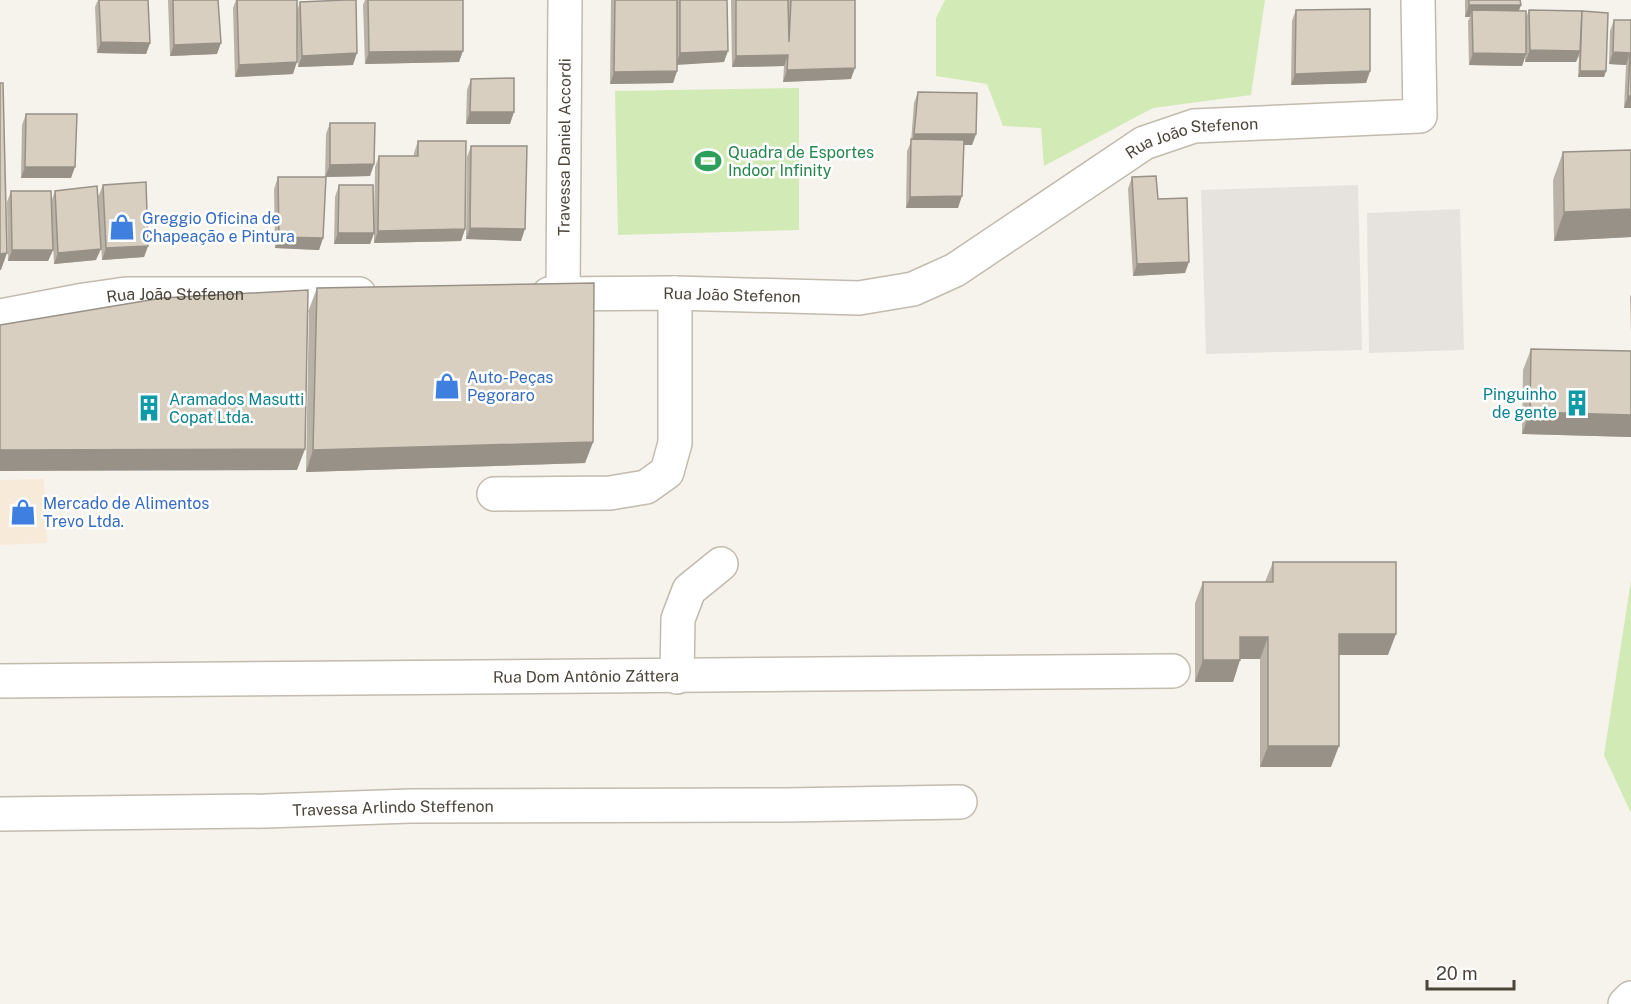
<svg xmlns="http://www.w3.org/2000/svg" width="1631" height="1004" viewBox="0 0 1631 1004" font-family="'Public Sans',sans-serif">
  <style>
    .commercial { fill: #f7ead8 }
    .industrial { fill: #e6e2dd }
    .green { fill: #d2eab5 }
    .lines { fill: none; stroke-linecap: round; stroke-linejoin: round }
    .minor-casing { stroke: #c2bbae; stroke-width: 36 }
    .minor { stroke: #fff; stroke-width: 33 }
    .wall { fill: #bab2a6 }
    .shaded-wall { fill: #979187 }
    .building { fill: #d8cfc1; stroke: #979187; stroke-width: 1.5 }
    .labels { text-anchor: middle; stroke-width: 5; stroke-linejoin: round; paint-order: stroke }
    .street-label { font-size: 16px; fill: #4b4439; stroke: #fff }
    .leisure-label { font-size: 16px; fill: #27864d; stroke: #fff; text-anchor: start }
    .shop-label { font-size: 16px; fill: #366cbe; stroke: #fff; text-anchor: start }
    .culture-label { font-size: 16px; fill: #0d838f; stroke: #fff; text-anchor: end }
  </style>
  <rect width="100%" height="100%" fill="#f6f3ec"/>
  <!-- commercial -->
  <polygon class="commercial" points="44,479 47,543 0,545 0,480"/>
  <!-- industrial -->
  <g class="industrial">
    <polygon points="1358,185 1362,350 1206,354 1201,190"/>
    <polygon points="1460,209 1464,350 1369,353 1367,213"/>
  </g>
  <!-- green -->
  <g class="green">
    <polygon points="945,0 1265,0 1251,95 1153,108 1044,166 1041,128 1003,126 987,84 936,76 936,18"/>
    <polygon points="799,88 799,230 618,235 615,91"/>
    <polygon points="1631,580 1631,813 1604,755"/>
  </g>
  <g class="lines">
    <!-- minor casing -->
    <g class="minor-casing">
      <g id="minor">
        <path id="s1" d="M549,294L675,293L859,298L913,289L955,270L1144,143L1194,126L1420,116L1418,0"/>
        <path id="s2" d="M563,294L565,0"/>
        <path id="s3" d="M0,316L84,300L126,294H359"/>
        <polyline points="494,494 610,493 646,487 667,472 675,443 675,293"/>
        <polyline points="677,677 678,619 689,590 721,564"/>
        <path id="s4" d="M0,681L1173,671"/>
        <path id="s5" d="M0,814L266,811L410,806L786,805L960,802"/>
        <polyline points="1625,1004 1631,998"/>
      </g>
    </g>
    <!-- minor -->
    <use href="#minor" class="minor"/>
  </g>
  <!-- wall -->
  <g class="wall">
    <polygon points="98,0 148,0 150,43 146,54 97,53 95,7"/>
    <polygon points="168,0 218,0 217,54 170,56"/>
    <polygon points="236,0 297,0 297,11 300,2 353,65 298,67 297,39 293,74 235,77 233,8"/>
    <polygon points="365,0 463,0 459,62 365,64 363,5"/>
    <polygon points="611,0 727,0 724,62 677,64 677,71 673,83 610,84"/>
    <polygon points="731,0 855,0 851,79 783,82 784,66 732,67"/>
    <polygon points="1465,0 1520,0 1521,5 1518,11 1526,18 1529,10 1606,71 1604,77 1578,77 1579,56 1576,62 1525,62 1525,57 1522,66 1469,65 1468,21 1470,17 1465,17"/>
    <polygon points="1296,10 1370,71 1366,83 1291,85 1292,21"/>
    <polygon points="1614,20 1631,20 1631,108 1624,108 1626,65 1609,64 1610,31"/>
    <polygon points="471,79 510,124 466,124 467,90"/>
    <polygon points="918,92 976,134 972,145 964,145 958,208 906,208 907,151 911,142 914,103"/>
    <polygon points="26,114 71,178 21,178 22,125"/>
    <polygon points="330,123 374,164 370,176 325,177 326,134"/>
    <polygon points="418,141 465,229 461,241 374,243 374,233 370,244 334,244 335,197 339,185 374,223 375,167 379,156 414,156 414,153"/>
    <polygon points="471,146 521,241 466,239 467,157"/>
    <polygon points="1631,150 1631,237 1554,241 1553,180 1563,152"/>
    <polygon points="278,177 323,238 319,250 275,248 274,189"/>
    <polygon points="1132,177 1158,199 1185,273 1133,276 1128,189"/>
    <polygon points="103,185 148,246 144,257 102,260 98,197"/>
    <polygon points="11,191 53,250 48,261 8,261 7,202"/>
    <polygon points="55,191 96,260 54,264 51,202"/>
    <polygon points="317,288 593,442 585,463 306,472 309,309"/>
    <polygon points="1631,294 1631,333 1630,297"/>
    <polygon points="1531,349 1631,351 1631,437 1522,434 1523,370"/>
    <polygon points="1273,562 1388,655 1339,655 1331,767 1260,767 1260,659 1240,659 1233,682 1195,682 1195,603 1203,582 1265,582"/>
  </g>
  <!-- shaded-wall -->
  <g class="shaded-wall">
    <polygon points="1469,5 1521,5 1517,16 1472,10 1470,17 1465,17"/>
    <polygon points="101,42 150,43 146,54 97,53"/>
    <polygon points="221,43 217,54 170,56 174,45"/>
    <polygon points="1530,50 1580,51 1576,62 1525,62"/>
    <polygon points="463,51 459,62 365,64 369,52"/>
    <polygon points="728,51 724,62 676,65 680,53"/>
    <polygon points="1613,52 1630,53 1626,65 1609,64"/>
    <polygon points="357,53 353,65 298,67 302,56"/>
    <polygon points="1473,53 1526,54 1522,66 1469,65"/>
    <polygon points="788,55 784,66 732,67 736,56"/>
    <polygon points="297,62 293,74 235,77 239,65"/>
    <polygon points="855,68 851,79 783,82 787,70"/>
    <polygon points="677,71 673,83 610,84 614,72"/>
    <polygon points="1370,71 1366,83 1291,85 1295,74"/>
    <polygon points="1580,71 1606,71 1604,77 1578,77"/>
    <polygon points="1628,96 1631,96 1631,108 1624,108"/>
    <polygon points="470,112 514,112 510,124 466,124"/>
    <polygon points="914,134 976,134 972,145 911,145"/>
    <polygon points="374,164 370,176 325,177 330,165"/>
    <polygon points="25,167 75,167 71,178 21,178"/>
    <polygon points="962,196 958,208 906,208 910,197"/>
    <polygon points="1631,209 1631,237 1554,241 1564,212"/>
    <polygon points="470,228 525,229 521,241 466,239"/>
    <polygon points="465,229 461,241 374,243 378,231"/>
    <polygon points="338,233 374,233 370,244 334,244"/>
    <polygon points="279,237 323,238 319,250 275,248"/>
    <polygon points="148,246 144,257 102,260 106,248"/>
    <polygon points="101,249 96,260 54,264 58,253"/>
    <polygon points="12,250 53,250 48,261 8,261"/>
    <polygon points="7,253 1,270 0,270 0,254"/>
    <polygon points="1189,262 1185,273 1133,276 1137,264"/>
    <polygon points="1530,412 1631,415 1631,437 1522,434"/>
    <polygon points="593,442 585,463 306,472 313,450"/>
    <polygon points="305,449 297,470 0,471 0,450"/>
    <polygon points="1339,634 1396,634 1388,655 1331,655"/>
    <polygon points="1240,637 1268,637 1260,659 1233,659"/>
    <polygon points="1203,660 1240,660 1233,682 1195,682"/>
    <polygon points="1268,746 1339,746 1331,767 1260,767"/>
  </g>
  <!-- building -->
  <g class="building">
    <polygon points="99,0 148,0 150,43 101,42"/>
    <polygon points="173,0 218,0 221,43 174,45"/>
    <polygon points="237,0 297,0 297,62 239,65"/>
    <polygon points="345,0 356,0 357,53 302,56 300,2"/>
    <polygon points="368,0 463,0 463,51 369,52"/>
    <polygon points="615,0 677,0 677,71 614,72"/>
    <polygon points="680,0 727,0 728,51 680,53"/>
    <polygon points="736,0 788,0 789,42 791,0 855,0 855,68 787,70 788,55 736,56"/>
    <polygon points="1469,0 1520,0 1521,5 1469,5"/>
    <polygon points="1370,9 1370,71 1295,74 1296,10"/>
    <polygon points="1472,10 1526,11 1526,54 1473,53"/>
    <polygon points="1529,10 1582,11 1580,51 1530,50"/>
    <polygon points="1582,11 1608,13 1606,71 1580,71"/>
    <polygon points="1614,20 1631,20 1631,96 1628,96 1630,53 1613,52"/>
    <polygon points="514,78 514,112 470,112 471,79"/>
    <polygon points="0,83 3,83 7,253 0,254"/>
    <polygon points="918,92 977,93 976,134 914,134"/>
    <polygon points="26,114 77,114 75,167 25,167"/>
    <polygon points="330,123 375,123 374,164 330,165"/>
    <polygon points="911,139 964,140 962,196 910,197"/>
    <polygon points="418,141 466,141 465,229 378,231 379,156 418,156"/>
    <polygon points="471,146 527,146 525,229 470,228"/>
    <polygon points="1631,150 1631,209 1564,212 1563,152"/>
    <polygon points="1156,176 1158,199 1187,198 1189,262 1137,264 1132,177"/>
    <polygon points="278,177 326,177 323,238 279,237"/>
    <polygon points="146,182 148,246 106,248 103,185"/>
    <polygon points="339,185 373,185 374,233 338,233"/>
    <polygon points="97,186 101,249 58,253 55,191"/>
    <polygon points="11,191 51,191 53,250 12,250"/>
    <polygon points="594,283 593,442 313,450 317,288"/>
    <polygon points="308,290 305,449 0,450 0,325 162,298"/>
    <polygon points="1531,349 1631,351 1631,415 1530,412"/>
    <polygon points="1273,562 1396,562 1396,634 1339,634 1339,746 1268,746 1268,637 1240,637 1240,660 1203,660 1203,582 1273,582"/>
  </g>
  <!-- icons -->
  <defs>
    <g id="stadium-bare" transform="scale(2.07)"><path d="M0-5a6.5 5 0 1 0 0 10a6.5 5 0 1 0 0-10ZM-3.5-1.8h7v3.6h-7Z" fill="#2e9e5b" stroke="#fff" stroke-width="2.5" paint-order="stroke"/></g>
    <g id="shop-bare" transform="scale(2.07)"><path d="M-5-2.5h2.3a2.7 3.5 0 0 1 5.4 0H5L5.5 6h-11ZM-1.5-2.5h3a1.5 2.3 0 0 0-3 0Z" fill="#3f7fe0" stroke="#fff" stroke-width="2.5" paint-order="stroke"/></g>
    <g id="building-bare" transform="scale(2.07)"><path d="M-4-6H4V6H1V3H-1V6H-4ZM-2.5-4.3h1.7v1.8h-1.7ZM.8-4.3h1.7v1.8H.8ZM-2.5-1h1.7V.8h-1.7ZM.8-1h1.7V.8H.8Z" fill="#0f9aa8" stroke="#fff" stroke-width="2.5" paint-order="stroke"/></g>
  </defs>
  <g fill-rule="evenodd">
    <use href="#stadium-bare" x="708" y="161"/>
    <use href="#shop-bare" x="122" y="227"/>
    <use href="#shop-bare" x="447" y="386"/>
    <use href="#building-bare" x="1577" y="403"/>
    <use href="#building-bare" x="149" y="408"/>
    <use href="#shop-bare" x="23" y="512"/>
  </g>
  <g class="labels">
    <!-- street labels -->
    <g class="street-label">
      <text dy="6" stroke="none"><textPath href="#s1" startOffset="687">Rua João Stefenon</textPath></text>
      <text dy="6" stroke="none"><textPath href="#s2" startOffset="147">Travessa Daniel Accordi</textPath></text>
      <text dy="6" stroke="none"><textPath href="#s1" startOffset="183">Rua João Stefenon</textPath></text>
      <text dy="6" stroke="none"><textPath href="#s3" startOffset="177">Rua João Stefenon</textPath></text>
      <text dy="6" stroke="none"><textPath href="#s4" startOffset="586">Rua Dom Antônio Záttera</textPath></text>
      <text dy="6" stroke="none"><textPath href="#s5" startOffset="393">Travessa Arlindo Steffenon</textPath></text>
    </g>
    <!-- leisure labels -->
    <g class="leisure-label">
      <text x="728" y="158">Quadra de Esportes<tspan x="728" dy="18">Indoor Infinity</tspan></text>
    </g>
    <!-- shop labels -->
    <g class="shop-label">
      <text x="142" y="224">Greggio Oficina de<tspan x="142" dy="18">Chapeação e Pintura</tspan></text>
      <text x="467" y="383">Auto-Peças<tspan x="467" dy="18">Pegoraro</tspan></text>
      <text x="43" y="509">Mercado de Alimentos<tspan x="43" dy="18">Trevo Ltda.</tspan></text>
    </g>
    <!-- culture labels -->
    <g class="culture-label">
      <text x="1557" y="400">Pinguinho<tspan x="1557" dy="18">de gente</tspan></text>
      <text x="169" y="405" text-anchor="start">Aramados Masutti<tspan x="169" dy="18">Copat Ltda.</tspan></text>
    </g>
  </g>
  <!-- scale -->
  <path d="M1427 980v9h87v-9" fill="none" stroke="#4b4439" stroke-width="3"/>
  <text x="1436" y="980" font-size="18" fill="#4b4439" stroke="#ffffff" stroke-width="4.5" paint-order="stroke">20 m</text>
</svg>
